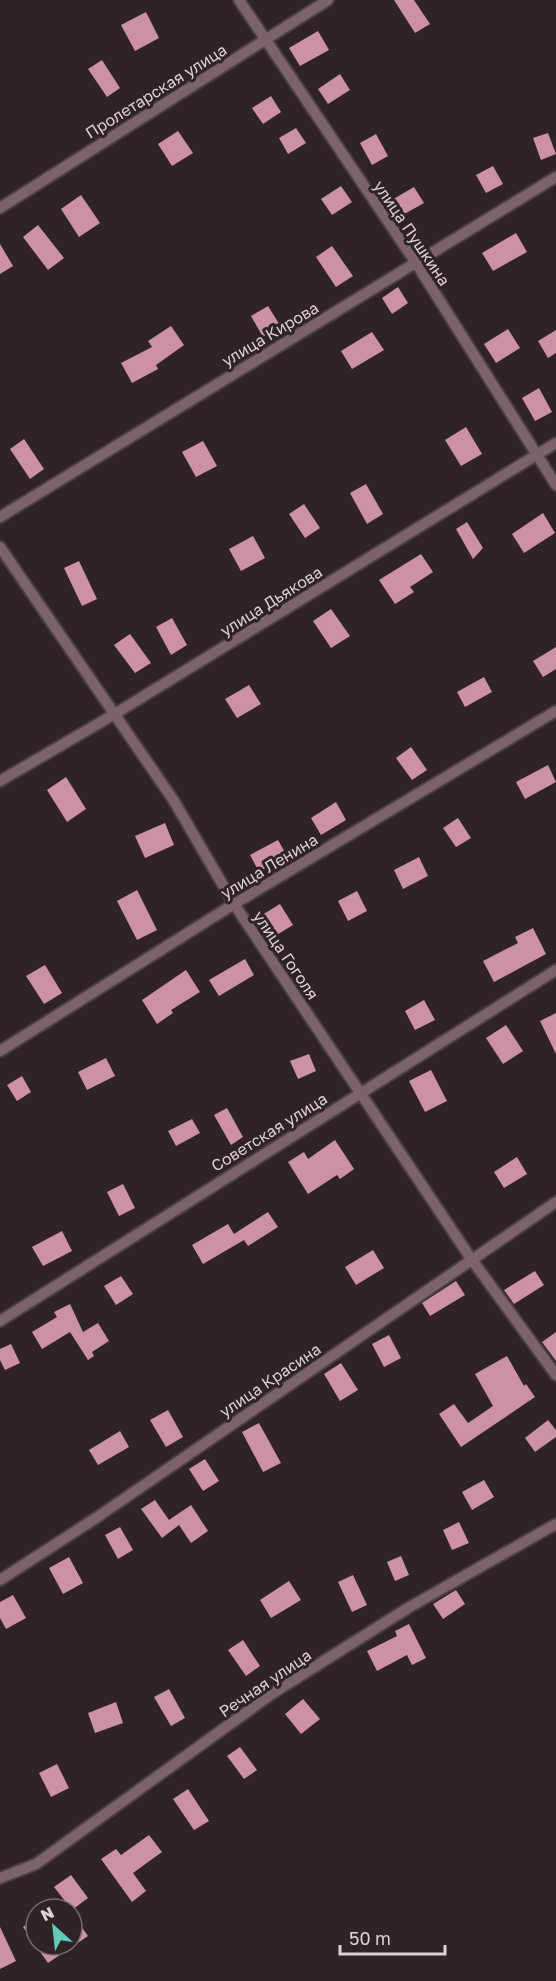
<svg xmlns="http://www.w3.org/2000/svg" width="556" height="1981" viewBox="0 0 556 1981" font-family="'Golos Text',sans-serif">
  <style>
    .building { fill: #cc91a4 }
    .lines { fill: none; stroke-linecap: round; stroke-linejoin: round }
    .street-casing { stroke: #4b3f43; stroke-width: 14 }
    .street { stroke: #7c636a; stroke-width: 10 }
    .labels { text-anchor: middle; stroke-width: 6; stroke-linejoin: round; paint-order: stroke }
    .street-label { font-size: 16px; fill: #dbd1d4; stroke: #302327 }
  </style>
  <rect width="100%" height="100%" fill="#302327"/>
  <!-- building -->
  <g class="building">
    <polygon points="394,0 414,0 430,24 415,33"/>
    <polygon points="146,12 159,38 135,51 121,25"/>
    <polygon points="318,31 329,50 300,66 289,48"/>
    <polygon points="102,60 120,88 107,97 88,69"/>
    <polygon points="340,74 350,90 328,104 318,89"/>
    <polygon points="271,96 281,112 263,124 252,108"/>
    <polygon points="296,128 306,143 288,154 279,138"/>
    <polygon points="178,131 193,153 172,166 158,144"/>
    <polygon points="548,133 556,154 541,160 533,138"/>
    <polygon points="376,134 388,156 372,165 360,143"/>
    <polygon points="493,166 503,184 486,193 476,175"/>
    <polygon points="341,186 352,202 332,215 321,199"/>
    <polygon points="414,187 424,203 399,217 390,201"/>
    <polygon points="81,195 100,223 79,237 61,209"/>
    <polygon points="38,225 64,258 48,270 23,237"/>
    <polygon points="516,233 527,252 493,271 482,253"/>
    <polygon points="0,244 13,266 0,274"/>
    <polygon points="332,246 353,276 336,287 316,257"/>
    <polygon points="398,287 408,303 392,314 382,298"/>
    <polygon points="268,306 281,327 263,337 251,316"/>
    <polygon points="171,326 184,345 156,365 158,369 132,383 121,363 152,347 148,341"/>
    <polygon points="508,329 520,348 496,363 484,344"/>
    <polygon points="556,330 556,353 548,358 538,341"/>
    <polygon points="372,332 384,350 352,369 341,351"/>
    <polygon points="539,388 552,412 535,421 522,398"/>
    <polygon points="466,427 482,454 461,466 445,440"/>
    <polygon points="24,439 44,469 30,479 10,449"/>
    <polygon points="203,441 217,466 196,477 182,452"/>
    <polygon points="366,484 383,514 367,524 350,493"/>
    <polygon points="304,504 320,528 305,538 289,514"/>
    <polygon points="543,513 555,533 524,553 512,534"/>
    <polygon points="467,522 483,548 473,559 456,529"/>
    <polygon points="253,536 265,558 241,571 229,549"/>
    <polygon points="421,554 433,572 410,587 414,592 395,604 379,580"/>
    <polygon points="79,561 97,599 82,606 64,568"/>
    <polygon points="331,609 350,636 331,648 313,621"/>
    <polygon points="172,618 187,645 171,655 156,627"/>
    <polygon points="130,634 151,663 135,673 114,645"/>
    <polygon points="556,647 556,669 543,677 533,661"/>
    <polygon points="484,677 492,692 465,707 457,692"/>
    <polygon points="249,685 261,704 237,718 225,699"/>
    <polygon points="411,747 427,770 412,780 396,758"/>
    <polygon points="548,765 556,782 525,799 516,782"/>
    <polygon points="66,777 86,809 67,822 47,790"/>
    <polygon points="336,802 346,820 321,835 311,818"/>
    <polygon points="458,818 471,838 456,847 443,828"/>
    <polygon points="165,823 174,845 145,858 135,836"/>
    <polygon points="278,840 287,856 259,872 250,855"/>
    <polygon points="419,857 428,876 403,889 394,870"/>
    <polygon points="137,890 157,930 137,940 117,901"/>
    <polygon points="357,891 367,911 348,921 338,901"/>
    <polygon points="280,904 293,925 275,936 262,915"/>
    <polygon points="533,928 546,954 494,982 483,961 518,943 515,937"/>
    <polygon points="245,959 254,975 219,996 209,980"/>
    <polygon points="45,965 62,993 44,1004 26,976"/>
    <polygon points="186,970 200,992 171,1010 173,1013 157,1024 142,1000"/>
    <polygon points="424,1000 435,1020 415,1030 405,1011"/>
    <polygon points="556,1013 556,1054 540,1021"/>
    <polygon points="506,1025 523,1051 503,1064 486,1038"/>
    <polygon points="309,1054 316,1071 298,1079 290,1061"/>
    <polygon points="106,1058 115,1076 87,1090 78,1072"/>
    <polygon points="431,1070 447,1101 425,1112 409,1081"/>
    <polygon points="22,1076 31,1092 17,1101 7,1085"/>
    <polygon points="227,1108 243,1137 231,1145 214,1115"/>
    <polygon points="192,1119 200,1133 176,1146 168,1131"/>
    <polygon points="335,1140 354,1169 340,1179 337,1175 308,1194 288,1162 304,1152 308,1159"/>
    <polygon points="517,1157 527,1174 504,1188 494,1172"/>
    <polygon points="123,1184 135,1208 119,1216 107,1192"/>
    <polygon points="268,1212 278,1227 248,1246 244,1240 203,1264 192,1245 228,1224 234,1234"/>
    <polygon points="62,1231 72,1251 43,1266 32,1247"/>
    <polygon points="373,1250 384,1268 356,1285 345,1267"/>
    <polygon points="535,1271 544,1285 514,1304 504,1290"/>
    <polygon points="121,1276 133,1294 116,1305 104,1286"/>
    <polygon points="456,1281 465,1295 430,1316 422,1303"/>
    <polygon points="70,1304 83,1332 98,1323 109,1341 92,1352 94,1356 88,1360 70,1332 42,1349 32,1332 57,1317 54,1312"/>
    <polygon points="556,1332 556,1361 542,1342"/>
    <polygon points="389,1335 401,1358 384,1367 372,1344"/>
    <polygon points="11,1344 20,1363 5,1370 0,1360 0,1349"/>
    <polygon points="507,1356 524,1386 526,1384 535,1397 461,1447 439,1414 454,1404 468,1423 493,1406 475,1374"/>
    <polygon points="341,1363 358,1390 340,1401 324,1374"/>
    <polygon points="168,1410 183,1437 166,1447 150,1420"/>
    <polygon points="548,1420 556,1430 556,1437 535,1452 525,1438"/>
    <polygon points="259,1423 281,1463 263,1472 242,1432"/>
    <polygon points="120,1431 129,1447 98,1465 89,1450"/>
    <polygon points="205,1459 219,1481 203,1491 189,1469"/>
    <polygon points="484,1480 494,1497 472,1510 462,1492"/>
    <polygon points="155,1500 169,1520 191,1505 208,1531 191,1543 179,1525 162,1538 141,1509"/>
    <polygon points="459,1522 469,1543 452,1550 443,1530"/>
    <polygon points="120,1527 133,1550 118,1559 105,1535"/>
    <polygon points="401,1556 409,1575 395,1581 387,1562"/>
    <polygon points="69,1557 83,1583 63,1594 49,1568"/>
    <polygon points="353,1575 367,1605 352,1612 338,1582"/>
    <polygon points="289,1581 301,1600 271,1618 260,1600"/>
    <polygon points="456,1590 465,1604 443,1619 433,1604"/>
    <polygon points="13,1595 26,1618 6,1629 0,1618 0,1602"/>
    <polygon points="409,1624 426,1658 412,1665 407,1655 377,1671 367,1651 397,1636 395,1631"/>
    <polygon points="243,1640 260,1666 246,1676 228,1650"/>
    <polygon points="169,1689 185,1718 171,1726 154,1697"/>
    <polygon points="303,1699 320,1719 301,1734 285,1714"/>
    <polygon points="116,1702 123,1723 95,1733 88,1713"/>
    <polygon points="240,1747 257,1770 244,1779 227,1756"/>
    <polygon points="57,1764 69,1788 51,1797 39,1773"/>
    <polygon points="188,1789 209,1821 194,1830 173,1799"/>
    <polygon points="149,1835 162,1852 133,1873 146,1891 132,1902 101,1859 116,1849 121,1855"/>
    <polygon points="71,1875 88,1898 72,1910 54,1887"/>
    <polygon points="72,1913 88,1936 48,1963 23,1927 36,1918 36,1945 72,1945"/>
    <polygon points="0,1927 16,1961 0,1969"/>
  </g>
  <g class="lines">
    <!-- street casing -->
    <g class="street-casing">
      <g id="street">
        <polyline points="239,0 416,263 556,485"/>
        <polyline points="0,208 328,0"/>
        <polyline points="0,517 556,177"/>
        <polyline points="0,547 174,801 234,904 472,1260 556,1375"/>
        <polyline points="0,781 113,715 556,443"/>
        <polyline points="0,1051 234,904 556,711"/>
        <polyline points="0,1321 556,970"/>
        <polyline points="0,1580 96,1518 556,1202"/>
        <polyline points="0,1878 36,1864 273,1693 408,1608 556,1524"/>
      </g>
    </g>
    <!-- street -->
    <use href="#street" class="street"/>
  </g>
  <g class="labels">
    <!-- street labels -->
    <g class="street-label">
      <text transform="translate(156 91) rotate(-32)" y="6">Пролетарская улица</text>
      <text transform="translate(412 233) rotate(56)" y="6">улица Пушкина</text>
      <text transform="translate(270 334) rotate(-31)" y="6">улица Кирова</text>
      <text transform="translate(271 601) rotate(-32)" y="6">улица Дьякова</text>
      <text transform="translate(269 866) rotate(-31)" y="6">улица Ленина</text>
      <text transform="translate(286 955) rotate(56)" y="6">улица Гоголя</text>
      <text transform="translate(269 1132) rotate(-32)" y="6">Советская улица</text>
      <text transform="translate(270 1380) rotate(-34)" y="6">улица Красина</text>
      <text transform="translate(265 1683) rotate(-34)" y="6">Речная улица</text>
    </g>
  </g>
  <!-- north arrow -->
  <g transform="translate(54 1927) rotate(333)"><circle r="28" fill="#302327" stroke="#74696c" stroke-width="1.5"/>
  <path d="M0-4.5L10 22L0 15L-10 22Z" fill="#5eceb8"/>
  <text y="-9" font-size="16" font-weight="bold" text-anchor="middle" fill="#dbd1d4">N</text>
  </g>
  <!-- scale -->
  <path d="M340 1945v9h105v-9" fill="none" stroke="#dbd1d4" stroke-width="3"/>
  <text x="349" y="1945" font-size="18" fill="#dbd1d4" stroke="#302327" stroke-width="4.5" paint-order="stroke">50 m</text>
</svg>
